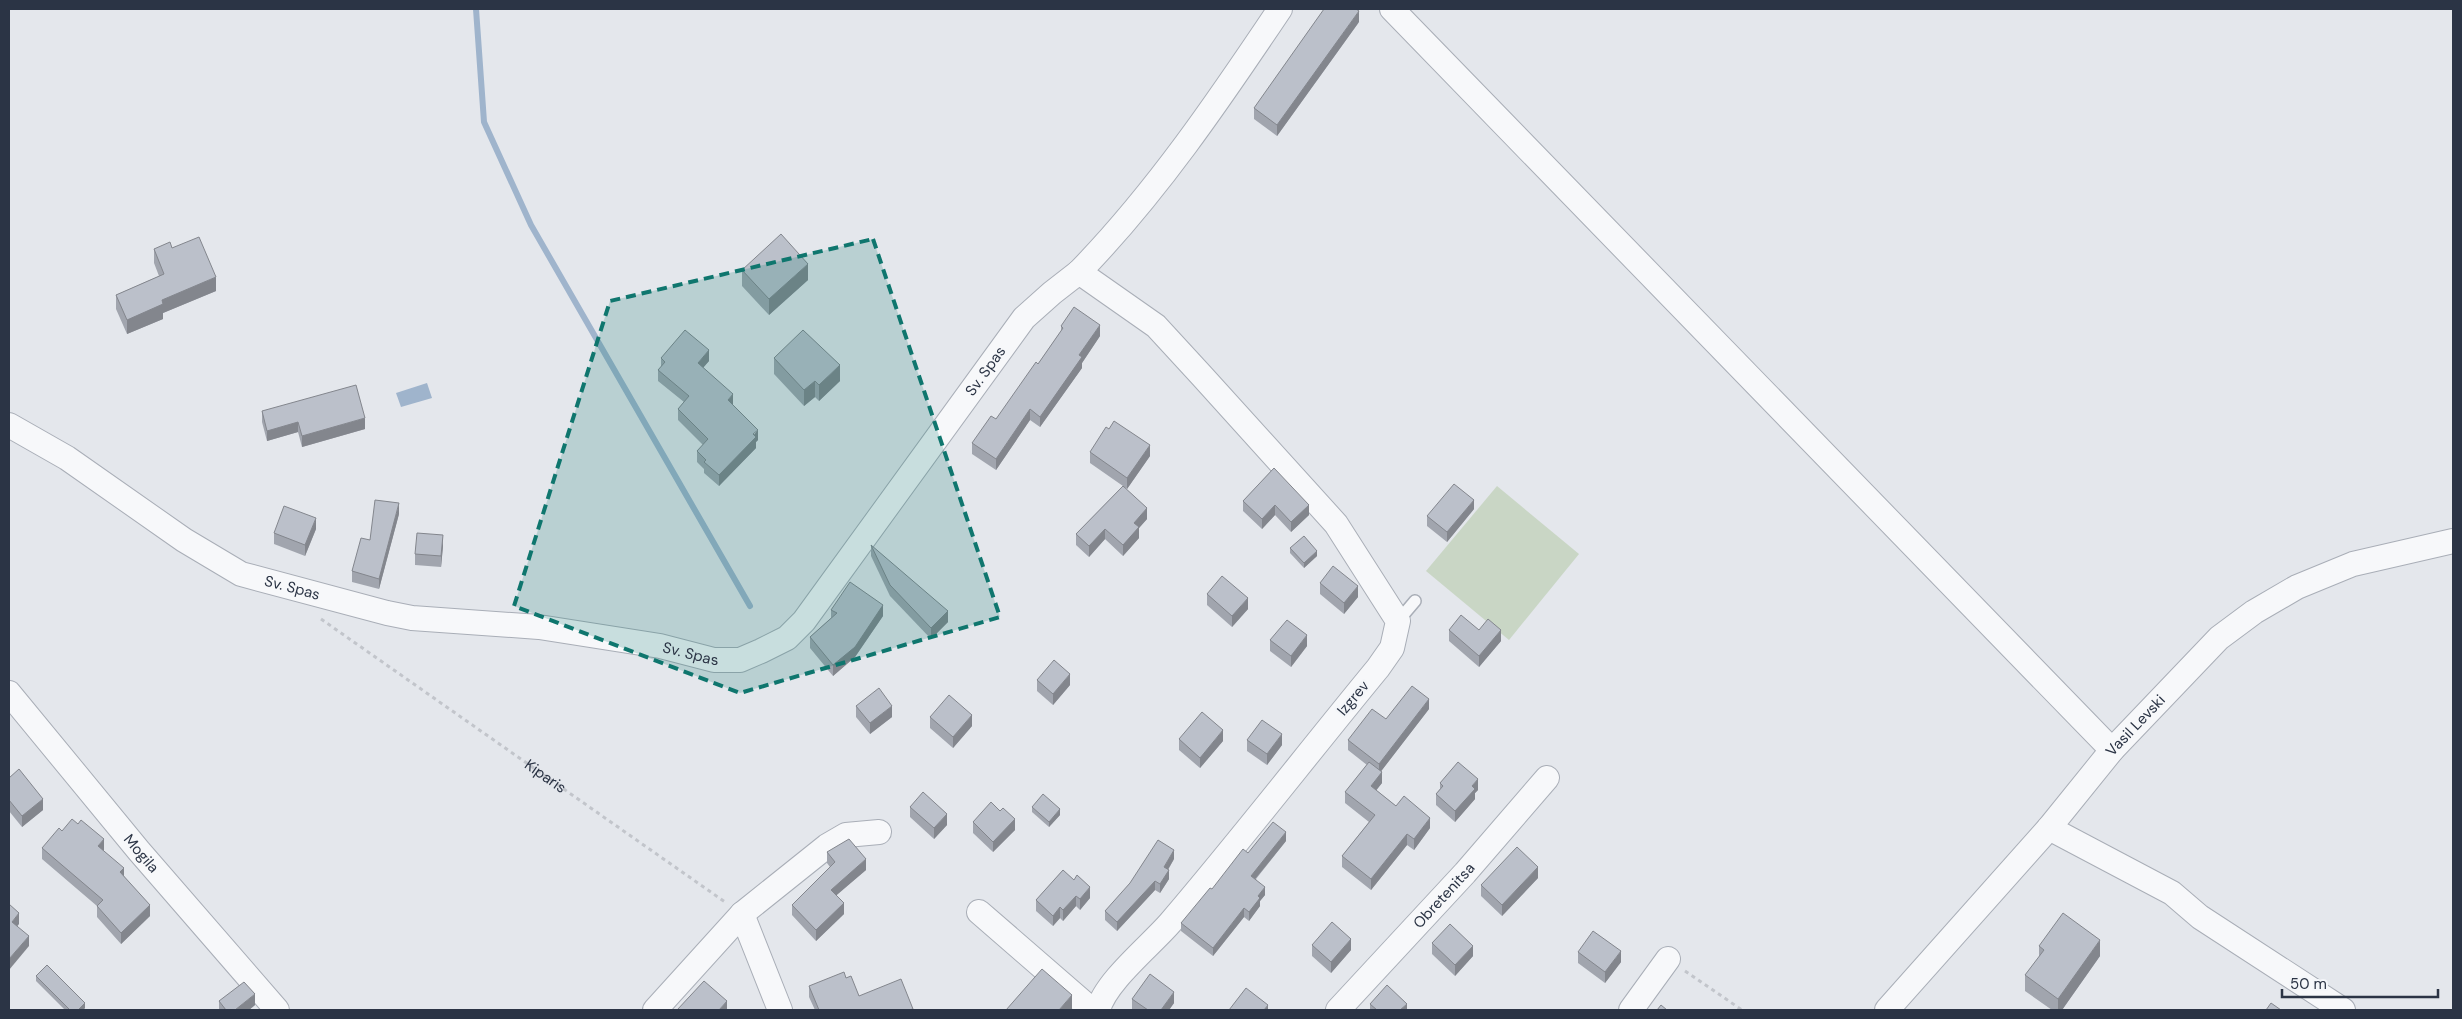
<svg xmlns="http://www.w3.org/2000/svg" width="2462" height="1019" viewBox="0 0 2462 1019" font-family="'DM Sans',sans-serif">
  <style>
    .green { fill: #c9d6c5 }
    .water { fill: #9fb4cc }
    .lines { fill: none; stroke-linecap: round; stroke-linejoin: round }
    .stream { stroke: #9fb4cc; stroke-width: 6 }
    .lane-casing { stroke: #a9aeb7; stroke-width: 14 }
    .street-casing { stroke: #a9aeb7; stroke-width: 26 }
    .path { stroke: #c2c5cb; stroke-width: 3; stroke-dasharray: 4 4; stroke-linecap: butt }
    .lane { stroke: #f7f8fa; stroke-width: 11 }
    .street { stroke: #f7f8fa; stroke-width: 24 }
    .wall { fill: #a1a5ae }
    .shaded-wall { fill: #83868d }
    .building { fill: #bbc0ca; stroke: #83868d }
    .marked { fill: #0f766e; fill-opacity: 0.2; stroke: #0f766e; stroke-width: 4; stroke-dasharray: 10 6; stroke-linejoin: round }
    .labels { text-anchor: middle; stroke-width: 4.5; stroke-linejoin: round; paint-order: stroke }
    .street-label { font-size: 15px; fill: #2b3445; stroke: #f4f6f9 }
  </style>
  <rect width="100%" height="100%" fill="#e4e7ec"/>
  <!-- green -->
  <polygon class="green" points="1497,486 1579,554 1509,640 1426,571"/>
  <!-- water -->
  <polygon class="water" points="427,383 432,398 401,407 396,393"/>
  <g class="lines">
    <!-- stream -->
    <polyline class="stream" points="476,9 484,122 531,225 750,606"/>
    <!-- lane casing -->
    <g class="lane-casing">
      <polyline id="lane" points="1398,621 1415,601"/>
    </g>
    <!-- street casing -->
    <g class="street-casing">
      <g id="street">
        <polyline points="1392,9 2112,750"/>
        <path d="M1079,272C1156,193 1219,100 1280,9"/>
        <path id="s2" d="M9,425L67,458L184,540L241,574L387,613L412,618L539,627L660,646L714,660H740L761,651L787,638L804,621L1024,318L1052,293L1079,272L1156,326L1202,376L1336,524L1398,621L1392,648L1378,668C1308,753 1241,840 1170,923C1150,946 1105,982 1098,1010"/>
        <path id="s3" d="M9,693L139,851L277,1010"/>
        <polyline points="2049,828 2172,893 2200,917 2343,1010"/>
        <polyline points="979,912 1092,1010"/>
        <polyline points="742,914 780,1010"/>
        <polyline points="655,1010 742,914 827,846 846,835 879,832"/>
        <path id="s4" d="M1338,1010L1465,873L1547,778"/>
        <polyline points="1631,1010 1668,959"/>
        <path id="s5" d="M1887,1010L2049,828L2112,750L2219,638L2254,612L2297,587L2353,564L2453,541"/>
      </g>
    </g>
    <!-- path -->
    <g class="path">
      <path id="s1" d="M321,619L725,902"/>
      <polyline points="1685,971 1742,1010"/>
    </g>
    <!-- lane -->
    <use href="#lane" class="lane"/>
    <!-- street -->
    <use href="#street" class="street"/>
  </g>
  <!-- wall -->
  <g class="wall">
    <polygon points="1359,22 1277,136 1254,119 1254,108"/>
    <polygon points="172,248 216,291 163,313 163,319 127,334 116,309 116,295 159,276 154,263 154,249"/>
    <polygon points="742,270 808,280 769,315 742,286"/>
    <polygon points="1061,326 1100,336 1082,363 1082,368 1040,427 1030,420 996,470 972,454 972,443 996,419 1038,364 1061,331"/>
    <polygon points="661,358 709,361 703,367 733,404 733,405 758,440 756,442 756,448 719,486 704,473 704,469 697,462 697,451 703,445 678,420 678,409 684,402 658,381 658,370 661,367"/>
    <polygon points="774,358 840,381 819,401 815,397 804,406 774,374"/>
    <polygon points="262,411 365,429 302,447 298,432 267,441 262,422"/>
    <polygon points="1090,452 1150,456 1127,489 1124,487 1147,519 1139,528 1139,538 1123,556 1105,539 1089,557 1076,545 1076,534 1123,486 1090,463"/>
    <polygon points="1274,468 1309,515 1291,532 1275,515 1262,529 1243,511 1243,501"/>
    <polygon points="1474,509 1447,542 1427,526 1427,516"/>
    <polygon points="399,514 379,589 352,582 352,571 370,540"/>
    <polygon points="316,529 305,556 274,544 274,533"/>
    <polygon points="871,545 948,622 931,639 890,596 871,556"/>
    <polygon points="443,546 441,567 415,565 415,554"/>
    <polygon points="1290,548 1317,556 1304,568 1290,553"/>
    <polygon points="1320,583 1358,597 1344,614 1320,594"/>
    <polygon points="1207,594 1248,609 1232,627 1207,605"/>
    <polygon points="831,610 883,616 855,657 833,676 810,648 810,637 831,618"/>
    <polygon points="1449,630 1479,630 1501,641 1479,667 1449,641"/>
    <polygon points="1270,640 1307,646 1291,667 1270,651"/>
    <polygon points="1037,680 1070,685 1053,705 1037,691"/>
    <polygon points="856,706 892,717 870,734 856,717"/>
    <polygon points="1429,709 1381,771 1382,783 1376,790 1396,806 1430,828 1414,850 1407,845 1371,890 1342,867 1342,856 1369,822 1345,803 1345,792 1367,765 1348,750 1348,740 1386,719"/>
    <polygon points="930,717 972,726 953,748 930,728"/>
    <polygon points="1179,739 1223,741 1200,768 1179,750"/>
    <polygon points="1247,740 1282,745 1267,765 1247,751"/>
    <polygon points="9,778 43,810 22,827 9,811"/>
    <polygon points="1440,783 1478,790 1475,793 1475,799 1455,822 1436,805 1436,794 1440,789"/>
    <polygon points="910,807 947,825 934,839 910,817"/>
    <polygon points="1032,807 1060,815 1049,827 1032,812"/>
    <polygon points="1000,811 1015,830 993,852 973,833 973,822"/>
    <polygon points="62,831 104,850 103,850 124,876 150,916 121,944 97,917 97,906 42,859 42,848"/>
    <polygon points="1286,841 1256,879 1265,895 1260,901 1260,906 1249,921 1244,917 1213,956 1181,931 1181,923 1248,853"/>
    <polygon points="827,852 866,870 836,895 844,914 816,941 792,915 792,905 830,867 827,863"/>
    <polygon points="1174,859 1168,870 1169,879 1160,893 1155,890 1117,931 1105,920 1105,911"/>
    <polygon points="1063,870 1090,898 1080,910 1076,906 1063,921 1060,918 1053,926 1036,911 1036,900"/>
    <polygon points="1538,878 1502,916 1481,896 1481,885"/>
    <polygon points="1432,943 1473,956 1455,976 1432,954"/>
    <polygon points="1312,945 1351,950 1331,973 1312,956"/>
    <polygon points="2039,946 2100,956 2062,1010 2052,1010 2025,991 2025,975 2039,957"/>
    <polygon points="1578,952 1621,962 1605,983 1578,963"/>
    <polygon points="36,976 85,1008 83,1010 65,1010 36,981"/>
    <polygon points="846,978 859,996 913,1010 815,1010 809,997 809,986"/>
    <polygon points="1132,999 1174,1003 1169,1010 1132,1010"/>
    <polygon points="219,1001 255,1005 249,1010 219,1010"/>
    <polygon points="1370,1004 1407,1010 1370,1010"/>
  </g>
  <!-- shaded-wall -->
  <g class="shaded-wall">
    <polygon points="1359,11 1359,22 1277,136 1277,125"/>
    <polygon points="808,264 808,280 769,315 769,299"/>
    <polygon points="216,277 216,291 163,313 163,319 127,334 127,320 162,300"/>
    <polygon points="1100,325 1100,336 1082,363 1082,368 1040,427 1040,417 1079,355"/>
    <polygon points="709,350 709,361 698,374 698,363"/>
    <polygon points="840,365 840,381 819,401 819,385"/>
    <polygon points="815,381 815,397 804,406 804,390"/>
    <polygon points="733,394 733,404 728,411 728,400"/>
    <polygon points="1030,409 1030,420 996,470 996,459"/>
    <polygon points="365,418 365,429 302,447 302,436"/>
    <polygon points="298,422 298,432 267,441 267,431"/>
    <polygon points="758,430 758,440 756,442 756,448 719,486 719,475"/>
    <polygon points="1150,445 1150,456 1127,489 1127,478"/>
    <polygon points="1474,500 1474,509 1447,542 1447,532"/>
    <polygon points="399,503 399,514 379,589 379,579"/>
    <polygon points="1275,505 1275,515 1262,529 1262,519"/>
    <polygon points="1309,505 1309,515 1291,532 1291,522"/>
    <polygon points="1147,508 1147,519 1139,528 1139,538 1123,556 1123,545 1134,523"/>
    <polygon points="316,518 316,529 305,556 305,545"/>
    <polygon points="1105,529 1105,539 1089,557 1089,546"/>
    <polygon points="443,535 443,546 441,567 441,556"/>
    <polygon points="1317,551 1317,556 1304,568 1304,563"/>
    <polygon points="1358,586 1358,597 1344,614 1344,603"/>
    <polygon points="1248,598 1248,609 1232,627 1232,616"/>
    <polygon points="883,605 883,616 855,657 833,676 833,665"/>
    <polygon points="948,611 948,622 931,639 931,628"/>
    <polygon points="1501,630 1501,641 1479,667 1479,656"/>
    <polygon points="1307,635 1307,646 1291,667 1291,656"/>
    <polygon points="1070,674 1070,685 1053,705 1053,694"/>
    <polygon points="1429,699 1429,709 1379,774 1379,764"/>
    <polygon points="892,706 892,717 870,734 870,723"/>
    <polygon points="972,715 972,726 953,748 953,737"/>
    <polygon points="1223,730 1223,741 1200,768 1200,758"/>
    <polygon points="1282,734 1282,745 1267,765 1267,754"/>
    <polygon points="1382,772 1382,783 1371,797 1371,786"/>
    <polygon points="1478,779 1478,790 1475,793 1475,799 1455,822 1455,811 1472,786"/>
    <polygon points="43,799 43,810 22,827 22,816"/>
    <polygon points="1060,809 1060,815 1049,827 1049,822"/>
    <polygon points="947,814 947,825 934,839 934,828"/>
    <polygon points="1430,818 1430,828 1414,850 1414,839"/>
    <polygon points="1015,819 1015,830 993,852 993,842"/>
    <polygon points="1286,832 1286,841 1251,884 1251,876"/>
    <polygon points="1407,834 1407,845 1371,890 1371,879"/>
    <polygon points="104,839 104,850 98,857 98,846"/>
    <polygon points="1174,850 1174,859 1164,876 1164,867"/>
    <polygon points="866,859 866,870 831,900 831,890"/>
    <polygon points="1538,867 1538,878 1502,916 1502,905"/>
    <polygon points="124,868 124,879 120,872"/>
    <polygon points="1169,870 1169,879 1160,893 1160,884"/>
    <polygon points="1155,881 1155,890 1117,931 1117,922"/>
    <polygon points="1090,887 1090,898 1080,910 1080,899"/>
    <polygon points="1265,887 1265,895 1260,901 1260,906 1249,921 1249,912 1258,896"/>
    <polygon points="1076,896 1076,906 1063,921 1063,910"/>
    <polygon points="844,903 844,914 816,941 816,930"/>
    <polygon points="150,905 150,916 121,944 121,933"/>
    <polygon points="1060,907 1060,918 1053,926 1053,916"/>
    <polygon points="1244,908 1244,917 1213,956 1213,948"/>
    <polygon points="19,913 19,924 12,933 12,922"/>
    <polygon points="29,936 29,946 9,970 9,959"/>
    <polygon points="1351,939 1351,950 1331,973 1331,962"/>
    <polygon points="2100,940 2100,956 2062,1010 2058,1010 2058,999"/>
    <polygon points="1473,946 1473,956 1455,976 1455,965"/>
    <polygon points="1621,951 1621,962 1605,983 1605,972"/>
    <polygon points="1174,992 1174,1003 1169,1010 1161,1010"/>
    <polygon points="255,994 255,1005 249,1010 235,1010"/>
    <polygon points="1072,995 1072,1010 1059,1010"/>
    <polygon points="727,1001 727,1010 719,1010"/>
    <polygon points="85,1003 85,1008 83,1010 78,1010"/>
    <polygon points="1407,1004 1407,1010 1400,1010"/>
    <polygon points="1268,1005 1268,1010 1264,1010"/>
  </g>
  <!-- building -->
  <g class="building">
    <polygon points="1324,9 1356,9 1359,11 1277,125 1254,108"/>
    <polygon points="781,234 808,264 769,299 742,270"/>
    <polygon points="199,237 216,277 162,300 163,304 127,320 116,295 164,274 154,249 170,242 172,248"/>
    <polygon points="1074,307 1100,325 1079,355 1082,357 1040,417 1030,409 996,459 972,443 991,416 996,419 1036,362 1038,364 1063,328 1061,326"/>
    <polygon points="685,330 709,350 698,363 733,394 728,400 758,430 753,434 756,437 719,475 704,462 706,460 697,451 708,439 678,409 689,396 658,370 665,362 661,358"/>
    <polygon points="803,330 840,365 819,385 815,381 804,390 774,358"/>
    <polygon points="356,385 365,418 302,436 298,422 267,431 262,411"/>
    <polygon points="1114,421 1150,445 1127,478 1090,452 1106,427 1109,429"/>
    <polygon points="1274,468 1309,505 1291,522 1275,505 1262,519 1243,501"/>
    <polygon points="1454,484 1474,500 1447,532 1427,516"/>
    <polygon points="1123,486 1147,508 1134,523 1139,527 1123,545 1105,529 1089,546 1076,534"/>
    <polygon points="375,500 399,503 379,579 352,571 361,538 370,540"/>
    <polygon points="284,506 316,518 305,545 274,533"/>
    <polygon points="417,533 443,535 441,556 415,554"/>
    <polygon points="1304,536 1317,551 1304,563 1290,548"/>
    <polygon points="871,545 948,611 931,628 890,585"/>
    <polygon points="1333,566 1358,586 1344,603 1320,583"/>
    <polygon points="1222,576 1248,598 1232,616 1207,594"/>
    <polygon points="850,582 883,605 855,647 833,665 810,637 837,613 831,610"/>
    <polygon points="1461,615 1479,630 1488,619 1501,630 1479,656 1449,630"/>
    <polygon points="1287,620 1307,635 1291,656 1270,640"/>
    <polygon points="1054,660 1070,674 1053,694 1037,680"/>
    <polygon points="1412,686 1429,699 1379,764 1348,740 1372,709 1386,719"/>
    <polygon points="879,688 892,706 870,723 856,706"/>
    <polygon points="949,695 972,715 953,737 930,717"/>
    <polygon points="1202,712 1223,730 1200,758 1179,739"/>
    <polygon points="1262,720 1282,734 1267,754 1247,740"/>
    <polygon points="1369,762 1382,772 1371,786 1396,806 1404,796 1430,818 1414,839 1407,834 1371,879 1342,856 1375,815 1345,792"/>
    <polygon points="1458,762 1478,779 1472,786 1475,789 1455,811 1436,794 1443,786 1440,783"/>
    <polygon points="19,769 43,799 22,816 9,800 9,778"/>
    <polygon points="923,792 947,814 934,828 910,807"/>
    <polygon points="1043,794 1060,809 1049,822 1032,807"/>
    <polygon points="991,802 1000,811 1003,808 1015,819 993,842 973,822"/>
    <polygon points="72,819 78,824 81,820 104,839 98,846 124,868 120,872 150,905 121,933 97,906 103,900 42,848 59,828 62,831"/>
    <polygon points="1273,822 1286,832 1251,876 1265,887 1258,896 1260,898 1249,912 1244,908 1213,948 1181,923 1210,888 1212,889 1243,849 1248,853"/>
    <polygon points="849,839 866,859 831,890 844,903 816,930 792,905 835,862 827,852"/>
    <polygon points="1158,840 1174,850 1164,867 1169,870 1160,884 1155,881 1117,922 1105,911 1130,883"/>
    <polygon points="1517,847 1538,867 1502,905 1481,885"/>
    <polygon points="1063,870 1074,880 1077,875 1090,887 1080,899 1076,896 1063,910 1060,907 1053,916 1036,900"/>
    <polygon points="9,904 19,913 12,922 29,936 9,959"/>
    <polygon points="2063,913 2100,940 2058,999 2025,975 2044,950 2039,946"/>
    <polygon points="1332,922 1351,939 1331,962 1312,945"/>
    <polygon points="1450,924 1473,946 1455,965 1432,943"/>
    <polygon points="1593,931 1621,951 1605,972 1578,952"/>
    <polygon points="47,965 85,1003 78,1010 70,1010 36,976"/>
    <polygon points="1042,969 1072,995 1059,1010 1006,1010"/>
    <polygon points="844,972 846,978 851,976 859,996 901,979 913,1009 909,1010 819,1010 809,986"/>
    <polygon points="1150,974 1174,992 1161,1010 1148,1010 1132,999"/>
    <polygon points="704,981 727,1001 719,1010 677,1010"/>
    <polygon points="244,982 255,994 235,1010 226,1010 219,1001"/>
    <polygon points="1387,985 1407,1004 1400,1010 1377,1010 1370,1004"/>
    <polygon points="1246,988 1268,1005 1264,1010 1229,1010"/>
    <polygon points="2271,1003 2281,1010 2266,1010"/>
    <polygon points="1661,1005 1667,1010 1657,1010"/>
  </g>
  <!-- marked area -->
  <path class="marked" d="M873,239L1000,617L740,693L514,606L610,301Z"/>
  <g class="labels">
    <!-- street labels -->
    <g class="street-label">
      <text dy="5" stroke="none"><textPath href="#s2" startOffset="1169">Sv. Spas</textPath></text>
      <text dy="5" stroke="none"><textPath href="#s2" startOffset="329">Sv. Spas</textPath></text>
      <text dy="5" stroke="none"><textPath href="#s2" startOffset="734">Sv. Spas</textPath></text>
      <text transform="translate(1353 698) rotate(-50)" y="5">Izgrev</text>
      <text dy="5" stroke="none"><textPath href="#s5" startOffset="378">Vasil Levski</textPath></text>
      <text dy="5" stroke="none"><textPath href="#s1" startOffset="274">Kiparis</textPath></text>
      <text dy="5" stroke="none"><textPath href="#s3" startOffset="208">Mogila</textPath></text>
      <text dy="5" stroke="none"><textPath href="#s4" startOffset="156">Obretenitsa</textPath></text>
    </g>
  </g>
  <!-- border -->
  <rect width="2462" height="1019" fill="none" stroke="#2b3445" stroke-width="20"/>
  <!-- scale -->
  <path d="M2282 989v8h156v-8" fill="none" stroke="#2b3445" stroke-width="2.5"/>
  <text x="2290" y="989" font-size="15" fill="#2b3445" stroke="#f4f6f9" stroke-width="4" paint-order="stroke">50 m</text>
</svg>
